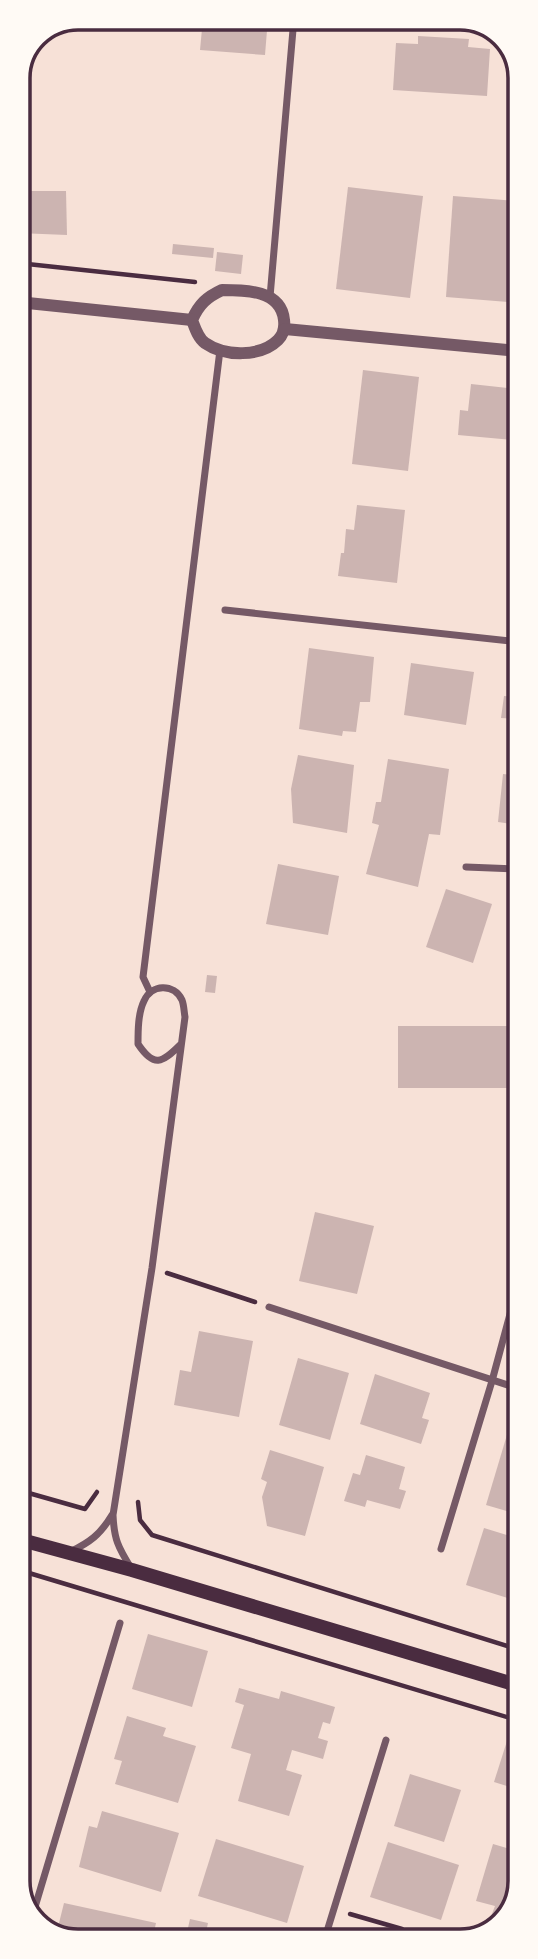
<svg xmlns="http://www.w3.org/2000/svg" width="538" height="1959" viewBox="0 0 538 1959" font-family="Georgia,serif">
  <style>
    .building { fill: #ccb4b1 }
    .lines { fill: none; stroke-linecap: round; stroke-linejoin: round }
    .path { stroke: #4a2c40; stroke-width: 4.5 }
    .minor { stroke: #755966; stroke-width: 7 }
    .tertiary { stroke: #755966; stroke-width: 12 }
    .secondary { stroke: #4a2c40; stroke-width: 14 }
    .rim { fill: none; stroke: #4a2c40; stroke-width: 3.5 }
  </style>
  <rect width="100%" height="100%" fill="#f7e1d7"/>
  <!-- building -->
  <g class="building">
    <polygon points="203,18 268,18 265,55 200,50"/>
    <polygon points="418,36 469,39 468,47 490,49 487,96 393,90 396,43 418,44"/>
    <polygon points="348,187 423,196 410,298 336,289"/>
    <polygon points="18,191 66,191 67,235 18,233"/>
    <polygon points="453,196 516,201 508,302 446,297"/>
    <polygon points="173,244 214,248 213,258 172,254"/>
    <polygon points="217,252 243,255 241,274 215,271"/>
    <polygon points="363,370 419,377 408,471 352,464"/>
    <polygon points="471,384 518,389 513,440 458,435 460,410 468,411"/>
    <polygon points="357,505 405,510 397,583 338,576 341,553 344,553 346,529 354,530"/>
    <polygon points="309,648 374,657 370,702 360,702 356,732 343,731 342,736 299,729"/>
    <polygon points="411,663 474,672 466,725 404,715"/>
    <polygon points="518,685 520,685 520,719 501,718 504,696 517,697"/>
    <polygon points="298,755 354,765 347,833 293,823 291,789"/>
    <polygon points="388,759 449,769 440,835 429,834 418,887 366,874 379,825 372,823 376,802 381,802"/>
    <polygon points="503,774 520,776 520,825 498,822"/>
    <polygon points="278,864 339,876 328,935 266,924"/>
    <polygon points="446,889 492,904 473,963 426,947"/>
    <polygon points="207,975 217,976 215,993 205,992"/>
    <rect x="398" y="1026" width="113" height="62"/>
    <polygon points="315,1212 374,1226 357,1294 299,1281"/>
    <polygon points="199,1331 253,1341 239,1417 174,1405 180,1370 191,1372"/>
    <polygon points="298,1358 349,1373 330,1440 279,1425"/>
    <polygon points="375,1374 430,1393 422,1418 429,1420 421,1444 360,1424"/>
    <polygon points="512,1418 520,1420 520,1515 486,1505"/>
    <polygon points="270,1450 324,1467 305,1536 267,1526 262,1497 267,1482 261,1479"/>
    <polygon points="366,1455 405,1467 399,1489 406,1491 400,1509 367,1500 365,1507 344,1501 353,1473 360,1475"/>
    <polygon points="484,1528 520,1539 520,1602 466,1585"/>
    <polygon points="148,1634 208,1651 192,1707 132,1689"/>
    <polygon points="239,1688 279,1699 281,1691 335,1707 330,1724 323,1722 318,1738 328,1741 323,1759 292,1750 286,1770 302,1775 289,1816 238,1801 251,1754 231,1748 244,1705 235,1702"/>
    <polygon points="127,1716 166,1728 163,1736 196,1746 178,1803 115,1784 122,1761 114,1759"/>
    <polygon points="507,1741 520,1745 520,1790 494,1782"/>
    <polygon points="410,1774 461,1790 444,1842 394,1826"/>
    <polygon points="19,1783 27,1786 19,1814"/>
    <polygon points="102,1811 179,1833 161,1892 79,1867 89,1826 97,1828"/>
    <polygon points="216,1839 304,1866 287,1923 198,1896"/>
    <polygon points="388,1842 459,1865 441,1920 370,1897"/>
    <polygon points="493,1844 520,1852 520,1882 506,1921 503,1923 490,1919 495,1906 476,1901"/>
    <polygon points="64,1903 156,1923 152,1941 70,1941 56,1935"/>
    <polygon points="190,1919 208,1923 204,1941 185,1941"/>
  </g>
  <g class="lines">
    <!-- path -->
    <g class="path">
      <polyline points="18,263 195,282"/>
      <polyline points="167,1273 255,1302"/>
      <polyline points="18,1490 85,1509 97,1492"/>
      <polyline points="138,1502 140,1520 152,1535 520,1650"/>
      <polyline points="19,1570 520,1721"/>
      <polyline points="350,1914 402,1929"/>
    </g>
    <!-- minor -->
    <g class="minor">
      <polyline points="270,297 294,18"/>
      <polyline points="225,610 520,642"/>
      <polyline points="466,867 520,869"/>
      <polyline points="150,992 143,977 220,350"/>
      <polyline points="269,1307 520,1389"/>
      <polyline points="441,1549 492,1381 520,1277"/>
      <path d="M70,1552C90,1542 100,1535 112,1515"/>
      <path d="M131,1568C118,1547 114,1539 113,1515L152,1268L185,1017C184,1012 184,1005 182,1000C174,983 151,984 144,1001C138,1013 138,1031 138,1044C154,1068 162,1063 180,1045"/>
      <polyline points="32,1917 120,1623"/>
      <polyline points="417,1933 441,1940"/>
      <polyline points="324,1941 386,1740"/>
    </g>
    <!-- tertiary -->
    <g class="tertiary">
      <path d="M222,290C246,290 281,290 284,320C285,328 284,334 278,340C261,357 225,357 205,343C198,338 195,328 192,320C199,304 207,297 222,290Z"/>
      <polyline points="18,302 192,320"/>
      <polyline points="285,329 519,351"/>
    </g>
    <!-- secondary -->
    <polyline class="secondary" points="18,1539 132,1570 520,1686"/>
  </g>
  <!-- crop -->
  <path d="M0 0H538V1959H0ZM78 30H460A48 48 0 0 1 508 78V1881A48 48 0 0 1 460 1929H78A48 48 0 0 1 30 1881V78A48 48 0 0 1 78 30Z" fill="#fffaf5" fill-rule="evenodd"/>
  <path class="rim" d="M78 30H460A48 48 0 0 1 508 78V1881A48 48 0 0 1 460 1929H78A48 48 0 0 1 30 1881V78A48 48 0 0 1 78 30Z"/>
</svg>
